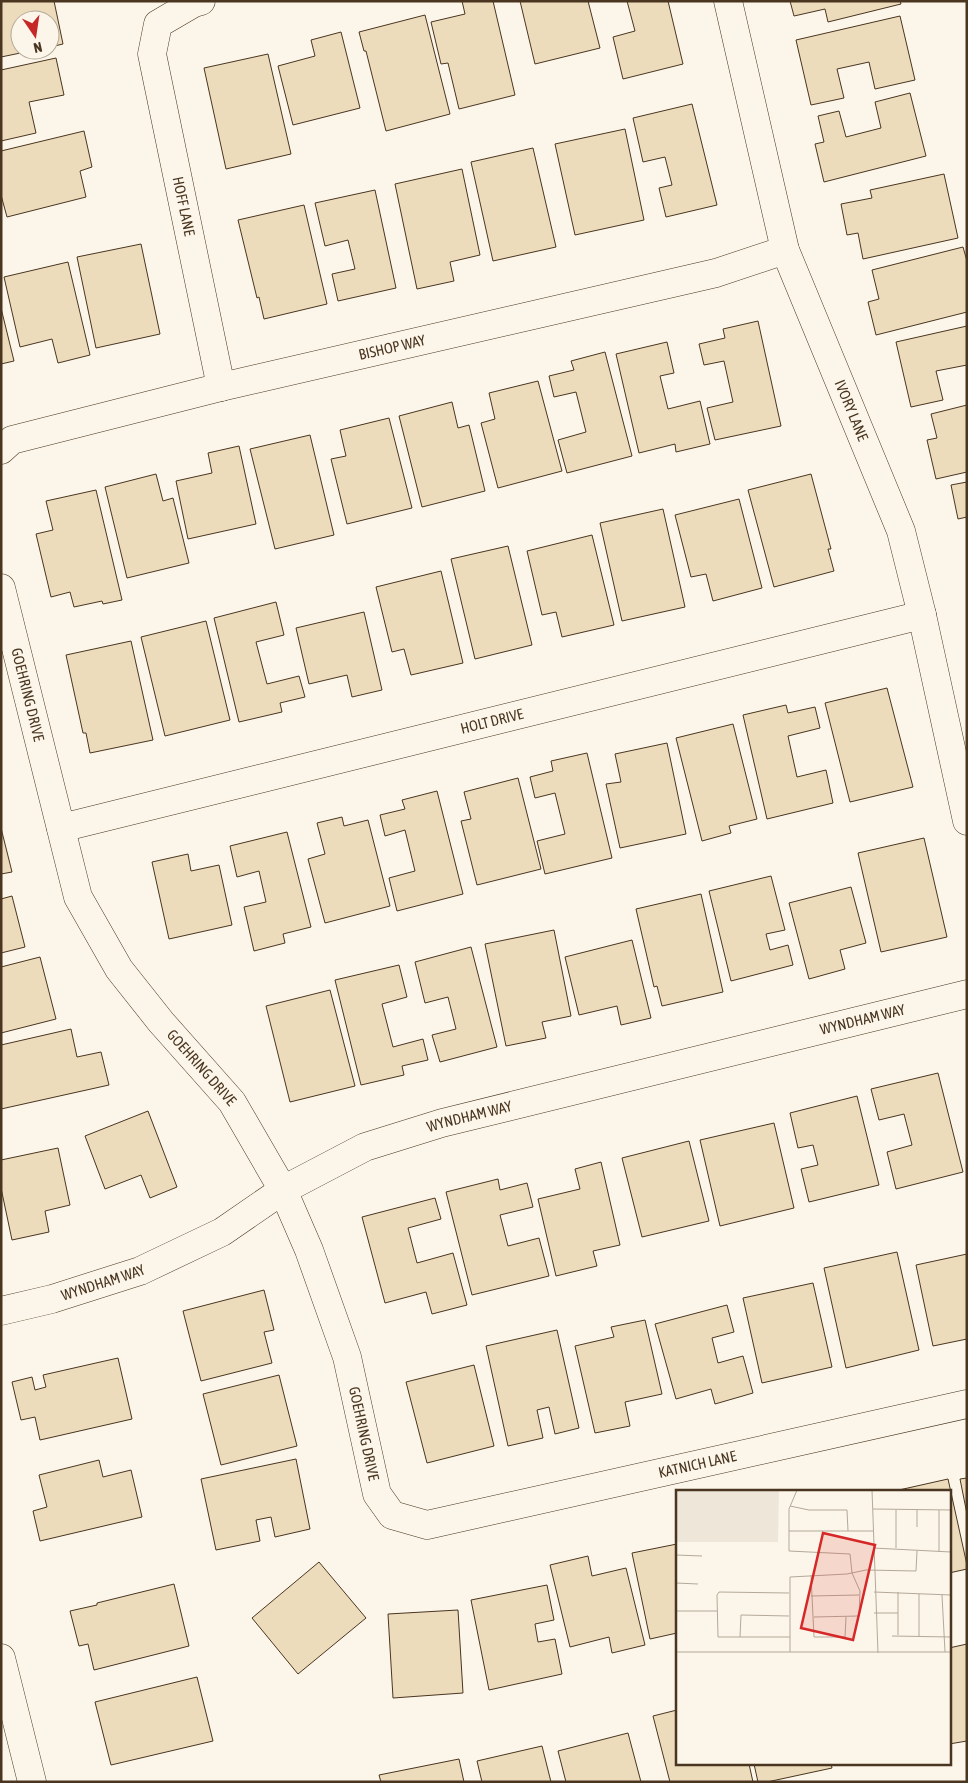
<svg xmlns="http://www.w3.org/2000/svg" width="968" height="1783" viewBox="0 0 968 1783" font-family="'Asap Condensed',sans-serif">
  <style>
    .building { fill: #ecdcbc; stroke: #4a3520 }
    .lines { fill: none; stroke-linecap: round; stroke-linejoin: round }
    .minor-casing { stroke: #4a3520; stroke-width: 29 }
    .tertiary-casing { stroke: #4a3520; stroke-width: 29 }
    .minor { stroke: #fbf6e9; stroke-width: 28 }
    .tertiary { stroke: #fbf6e9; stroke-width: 28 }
    .labels { text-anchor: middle; stroke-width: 4; stroke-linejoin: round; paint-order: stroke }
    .street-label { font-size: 15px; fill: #4a3520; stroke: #fbf6e9 }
    .inset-road { fill: none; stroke: #b4a999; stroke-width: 1 }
    .view { fill: #d62828; fill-opacity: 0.15; stroke: #d62828; stroke-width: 2.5 }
    .inset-edge { fill: none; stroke: #4a3520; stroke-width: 2.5 }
  </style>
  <rect width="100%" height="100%" fill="#fbf6e9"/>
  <!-- building -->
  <g class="building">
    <polygon points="1,1 54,1 63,44 50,47 50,20 20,20 20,50 35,50 1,57"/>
    <polygon points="462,1 493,1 515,95 459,109 448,63 441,64 431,22 465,14"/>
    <polygon points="520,1 588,1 600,48 535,64"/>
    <polygon points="627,1 668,1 683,64 623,79 613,37 635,31"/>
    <polygon points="790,1 900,1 901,4 828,22 825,9 794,16"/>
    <polygon points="425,15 450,114 386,131 366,51 364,51 359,32"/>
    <polygon points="900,16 915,80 875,89 869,62 837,69 844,98 811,105 796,40"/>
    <polygon points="341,32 360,108 293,125 278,66 315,56 311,40"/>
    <polygon points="268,54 291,154 226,169 204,68"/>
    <polygon points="56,58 64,95 29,102 36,133 1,141 1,70"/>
    <polygon points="910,93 926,156 824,182 815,144 824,142 818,116 839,111 846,137 881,128 875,102"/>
    <polygon points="692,104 717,205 666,217 659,188 672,185 665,157 643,162 633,118"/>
    <polygon points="625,129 644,220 575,235 555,144"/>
    <polygon points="84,131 92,167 80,171 86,197 7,217 1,195 1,151"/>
    <polygon points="533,148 556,247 493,261 471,162"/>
    <polygon points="462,169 480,255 450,262 454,281 417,289 395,184"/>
    <polygon points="944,174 958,238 863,259 858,233 847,235 841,204 872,198 870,190"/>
    <polygon points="375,190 396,288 338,301 332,274 355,269 348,240 325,246 315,203"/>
    <polygon points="304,205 327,304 264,319 259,297 257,298 238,220"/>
    <polygon points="141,244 160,334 96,348 77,257"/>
    <polygon points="963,247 967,261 967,312 876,335 868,302 879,299 872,270"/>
    <polygon points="68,262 90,355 58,363 52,339 20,347 4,277"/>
    <polygon points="1,308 14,361 1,364"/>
    <polygon points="758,321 781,426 715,440 707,408 733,402 724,361 704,365 699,344 725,338 723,329"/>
    <polygon points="967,326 967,365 936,371 943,400 911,407 896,342"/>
    <polygon points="667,342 674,373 660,376 668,409 700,401 710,444 676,452 675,444 639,453 616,354"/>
    <polygon points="605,352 632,456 567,473 558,440 586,432 576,392 554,397 549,376 574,370 571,361"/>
    <polygon points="538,381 562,471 498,488 481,423 495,419 489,393"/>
    <polygon points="452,402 458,428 469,425 485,491 422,507 399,416"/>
    <polygon points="967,405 967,472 936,479 927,440 937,438 931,414"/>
    <polygon points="389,418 412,508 347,524 331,459 346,456 340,430"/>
    <polygon points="310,435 334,535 275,549 250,449"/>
    <polygon points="239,446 256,524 188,539 176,481 212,473 208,453"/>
    <polygon points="156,474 163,501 173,498 189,563 127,578 105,487"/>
    <polygon points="811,474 831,549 828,549 834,571 774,587 748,490"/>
    <polygon points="967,482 967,517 958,519 951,485"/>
    <polygon points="96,490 122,600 103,604 102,601 74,607 70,592 51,597 36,534 53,530 46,501"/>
    <polygon points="739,499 762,588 713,601 706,574 691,577 675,515"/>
    <polygon points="663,509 685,607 622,621 600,523"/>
    <polygon points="592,535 614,625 562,637 556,612 542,615 527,551"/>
    <polygon points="508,546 532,645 475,659 451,559"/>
    <polygon points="441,571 463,663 411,675 404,649 392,652 376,587"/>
    <polygon points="276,602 284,635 256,642 267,684 299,676 305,697 280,703 282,712 239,722 214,618"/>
    <polygon points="364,612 382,690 352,697 347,675 309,684 296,628"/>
    <polygon points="206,621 230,720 165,736 141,637"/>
    <polygon points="131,641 153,740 90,753 86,733 83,733 66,655"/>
    <polygon points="887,688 913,787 850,802 825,703"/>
    <polygon points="786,705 788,713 815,707 820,728 788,736 797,777 826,770 833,803 767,819 743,715"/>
    <polygon points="733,724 757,819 729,826 731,833 702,841 676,738"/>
    <polygon points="667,743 686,834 620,848 606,784 621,782 615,754"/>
    <polygon points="587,753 612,858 545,874 537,841 565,834 555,793 535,798 530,777 553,771 551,761"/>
    <polygon points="518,778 541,869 477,885 461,821 471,819 464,792"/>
    <polygon points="437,791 463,894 397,911 389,878 415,871 405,830 385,836 380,815 405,809 402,800"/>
    <polygon points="342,817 344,826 368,820 390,906 325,923 308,859 325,854 317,823"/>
    <polygon points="1,828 12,872 1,874"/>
    <polygon points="287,832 311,927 283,934 285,943 254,951 244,907 266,902 259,871 237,877 230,846"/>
    <polygon points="924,838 947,937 881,952 858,853"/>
    <polygon points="188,854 191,871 219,865 232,925 169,939 152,862"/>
    <polygon points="771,876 785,930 766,934 770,950 788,945 793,965 731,981 709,891"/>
    <polygon points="851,887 866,943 840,950 845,969 809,979 789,903"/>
    <polygon points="701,894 723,992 662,1006 657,986 654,987 636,909"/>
    <polygon points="12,896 25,947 1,953 1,899"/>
    <polygon points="554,930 571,1016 542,1022 546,1038 506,1046 485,944"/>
    <polygon points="632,940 651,1018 621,1025 617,1006 579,1015 565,957"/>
    <polygon points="471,947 497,1047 440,1062 432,1035 456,1029 448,997 425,1003 415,962"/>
    <polygon points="40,957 56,1019 1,1033 1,967"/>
    <polygon points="399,965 407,997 382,1004 393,1047 423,1039 428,1060 402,1066 404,1075 361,1085 335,980"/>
    <polygon points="330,990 355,1086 290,1102 266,1006"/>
    <polygon points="71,1029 77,1057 101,1052 109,1085 1,1109 1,1045"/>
    <polygon points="938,1073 963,1172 896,1189 887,1152 912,1145 904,1114 879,1120 871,1089"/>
    <polygon points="857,1096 879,1185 809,1202 801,1169 818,1165 813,1145 798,1148 790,1113"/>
    <polygon points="148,1111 177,1187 150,1198 141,1175 105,1189 85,1136"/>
    <polygon points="774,1123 794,1208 720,1226 700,1140"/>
    <polygon points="689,1141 709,1221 642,1237 622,1158"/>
    <polygon points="58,1148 70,1205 45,1211 49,1232 12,1240 1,1188 1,1160"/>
    <polygon points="601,1162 620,1245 593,1251 597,1266 556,1276 538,1199 580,1189 575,1169"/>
    <polygon points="498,1179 500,1190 527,1183 533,1207 500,1215 508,1246 539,1238 549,1276 472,1295 446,1192"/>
    <polygon points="435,1198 441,1219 408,1228 417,1263 453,1253 467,1305 432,1314 426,1292 385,1303 362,1217"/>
    <polygon points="897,1252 919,1350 846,1368 824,1268"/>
    <polygon points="967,1254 967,1339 933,1346 916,1265"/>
    <polygon points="813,1283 832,1367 762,1383 743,1298"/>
    <polygon points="264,1290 274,1330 264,1332 272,1363 201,1381 183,1311"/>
    <polygon points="727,1305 734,1332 712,1338 718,1363 743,1356 753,1393 715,1404 711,1389 676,1399 655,1324"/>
    <polygon points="645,1320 662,1394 625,1402 630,1426 595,1433 575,1346 614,1337 611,1327"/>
    <polygon points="557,1330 579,1428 555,1434 549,1407 537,1410 543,1438 508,1446 486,1346"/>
    <polygon points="118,1358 132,1419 40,1440 35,1417 21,1420 12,1382 32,1377 35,1390 46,1387 43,1375"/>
    <polygon points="474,1365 494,1446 427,1463 406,1382"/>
    <polygon points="279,1375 297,1446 221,1465 203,1394"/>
    <polygon points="296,1459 310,1529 275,1537 271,1517 256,1520 260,1541 216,1550 201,1479"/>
    <polygon points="99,1460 103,1477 131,1470 142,1517 40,1541 33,1511 47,1507 39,1475"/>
    <polygon points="967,1478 967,1514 960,1479"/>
    <polygon points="948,1479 967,1565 967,1569 949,1573 949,1492 890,1492"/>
    <polygon points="677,1544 677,1633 650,1639 632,1553"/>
    <polygon points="588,1556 592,1576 626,1568 645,1645 612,1653 609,1637 570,1647 550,1565"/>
    <polygon points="319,1562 366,1618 298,1674 252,1618"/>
    <polygon points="174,1584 189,1646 94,1670 88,1644 79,1646 70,1611 97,1605 97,1603"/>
    <polygon points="547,1585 554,1620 535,1624 538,1642 555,1639 562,1674 489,1690 471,1600"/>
    <polygon points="458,1610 463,1693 393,1698 388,1614"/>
    <polygon points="967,1644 967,1741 949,1744 949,1648"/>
    <polygon points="197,1677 213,1741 111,1765 95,1702"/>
    <polygon points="677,1710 677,1764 749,1764 753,1782 670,1782 653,1716"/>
    <polygon points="628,1733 641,1782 566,1782 558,1751"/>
    <polygon points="542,1746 551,1782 482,1782 477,1761"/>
    <polygon points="459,1759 464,1782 381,1782 379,1775"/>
    <polygon points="754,1764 831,1764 832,1768 767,1782 758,1782"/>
  </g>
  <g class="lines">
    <!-- minor casing -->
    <g class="minor-casing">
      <g id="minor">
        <path id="s1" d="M201,1L194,3L158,24L152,54L221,387"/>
        <path id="s2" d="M728,1L785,250L901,531L922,615L967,821"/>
        <path id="s3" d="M1,450L12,440L221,387L716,273L785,250"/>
        <path id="s4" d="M1,588L78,897L119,969L161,1022L232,1102L283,1190L309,1250L347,1357L377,1494L392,1515L427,1525L967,1404"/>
        <path id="s5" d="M61,828L922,615"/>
        <path id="s6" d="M1,1311L52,1299L140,1271L222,1232L283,1190L365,1147L442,1123L967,994"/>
      </g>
    </g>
    <!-- tertiary casing -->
    <g class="tertiary-casing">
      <polyline id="tertiary" points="1,1658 32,1782"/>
    </g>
    <!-- minor -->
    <use href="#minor" class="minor"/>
    <!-- tertiary -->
    <use href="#tertiary" class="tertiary"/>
  </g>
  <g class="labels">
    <!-- street labels -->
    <g class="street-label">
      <text dy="5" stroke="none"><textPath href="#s1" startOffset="235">HOFF LANE</textPath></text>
      <text dy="5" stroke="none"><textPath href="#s3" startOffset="406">BISHOP WAY</textPath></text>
      <text dy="5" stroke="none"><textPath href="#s2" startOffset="429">IVORY LANE</textPath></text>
      <text dy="5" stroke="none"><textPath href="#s4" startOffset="110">GOEHRING DRIVE</textPath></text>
      <text dy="5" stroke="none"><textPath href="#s5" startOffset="444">HOLT DRIVE</textPath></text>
      <text dy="5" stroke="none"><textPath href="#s6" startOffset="916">WYNDHAM WAY</textPath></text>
      <text dy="5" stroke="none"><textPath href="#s4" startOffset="530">GOEHRING DRIVE</textPath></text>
      <text dy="5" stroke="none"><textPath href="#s6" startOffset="511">WYNDHAM WAY</textPath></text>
      <text dy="5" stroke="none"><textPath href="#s6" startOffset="106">WYNDHAM WAY</textPath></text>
      <text dy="5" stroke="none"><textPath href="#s4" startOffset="935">GOEHRING DRIVE</textPath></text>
      <text dy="5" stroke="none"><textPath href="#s4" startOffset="1336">KATNICH LANE</textPath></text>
    </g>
  </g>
  <!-- overview -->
  <g transform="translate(676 1490)">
    <rect width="275" height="275" fill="#fbf6e9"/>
    <path d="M0,0H103L102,52H0Z" fill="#ede6d9"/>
    <path class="inset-road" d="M121,0L113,19V61L174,64L176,83L184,101L183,126L138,127M196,0L202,163M114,16L133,20H171L172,41M197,19L275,20M263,20V62M241,37V20M113,41H197M197,58L275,62M220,58V20M0,65L26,66M135,85L138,147H169L170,127M114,87L171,84L190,80L240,81L241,61M114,87V162M0,93L22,94M198,102L275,105M222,102V145M113,103L43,102L41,105L42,147H114M243,104V147M266,105L269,162M135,106L183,105M0,121H41M198,123H222M216,146L275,147M64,147L65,125L113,126M0,162H275"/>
    <path class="view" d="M147,43L199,55L177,150L125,138Z"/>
    <rect width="275" height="275" class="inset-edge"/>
  </g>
  <!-- border -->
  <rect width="968" height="1783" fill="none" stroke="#4a3520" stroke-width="5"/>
  <!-- north arrow -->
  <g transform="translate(35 35) rotate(167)"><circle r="24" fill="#fbf6e9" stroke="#b4a999"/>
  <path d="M0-4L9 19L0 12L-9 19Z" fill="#c62828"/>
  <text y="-8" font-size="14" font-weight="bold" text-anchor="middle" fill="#4a3520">N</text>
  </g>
</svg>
